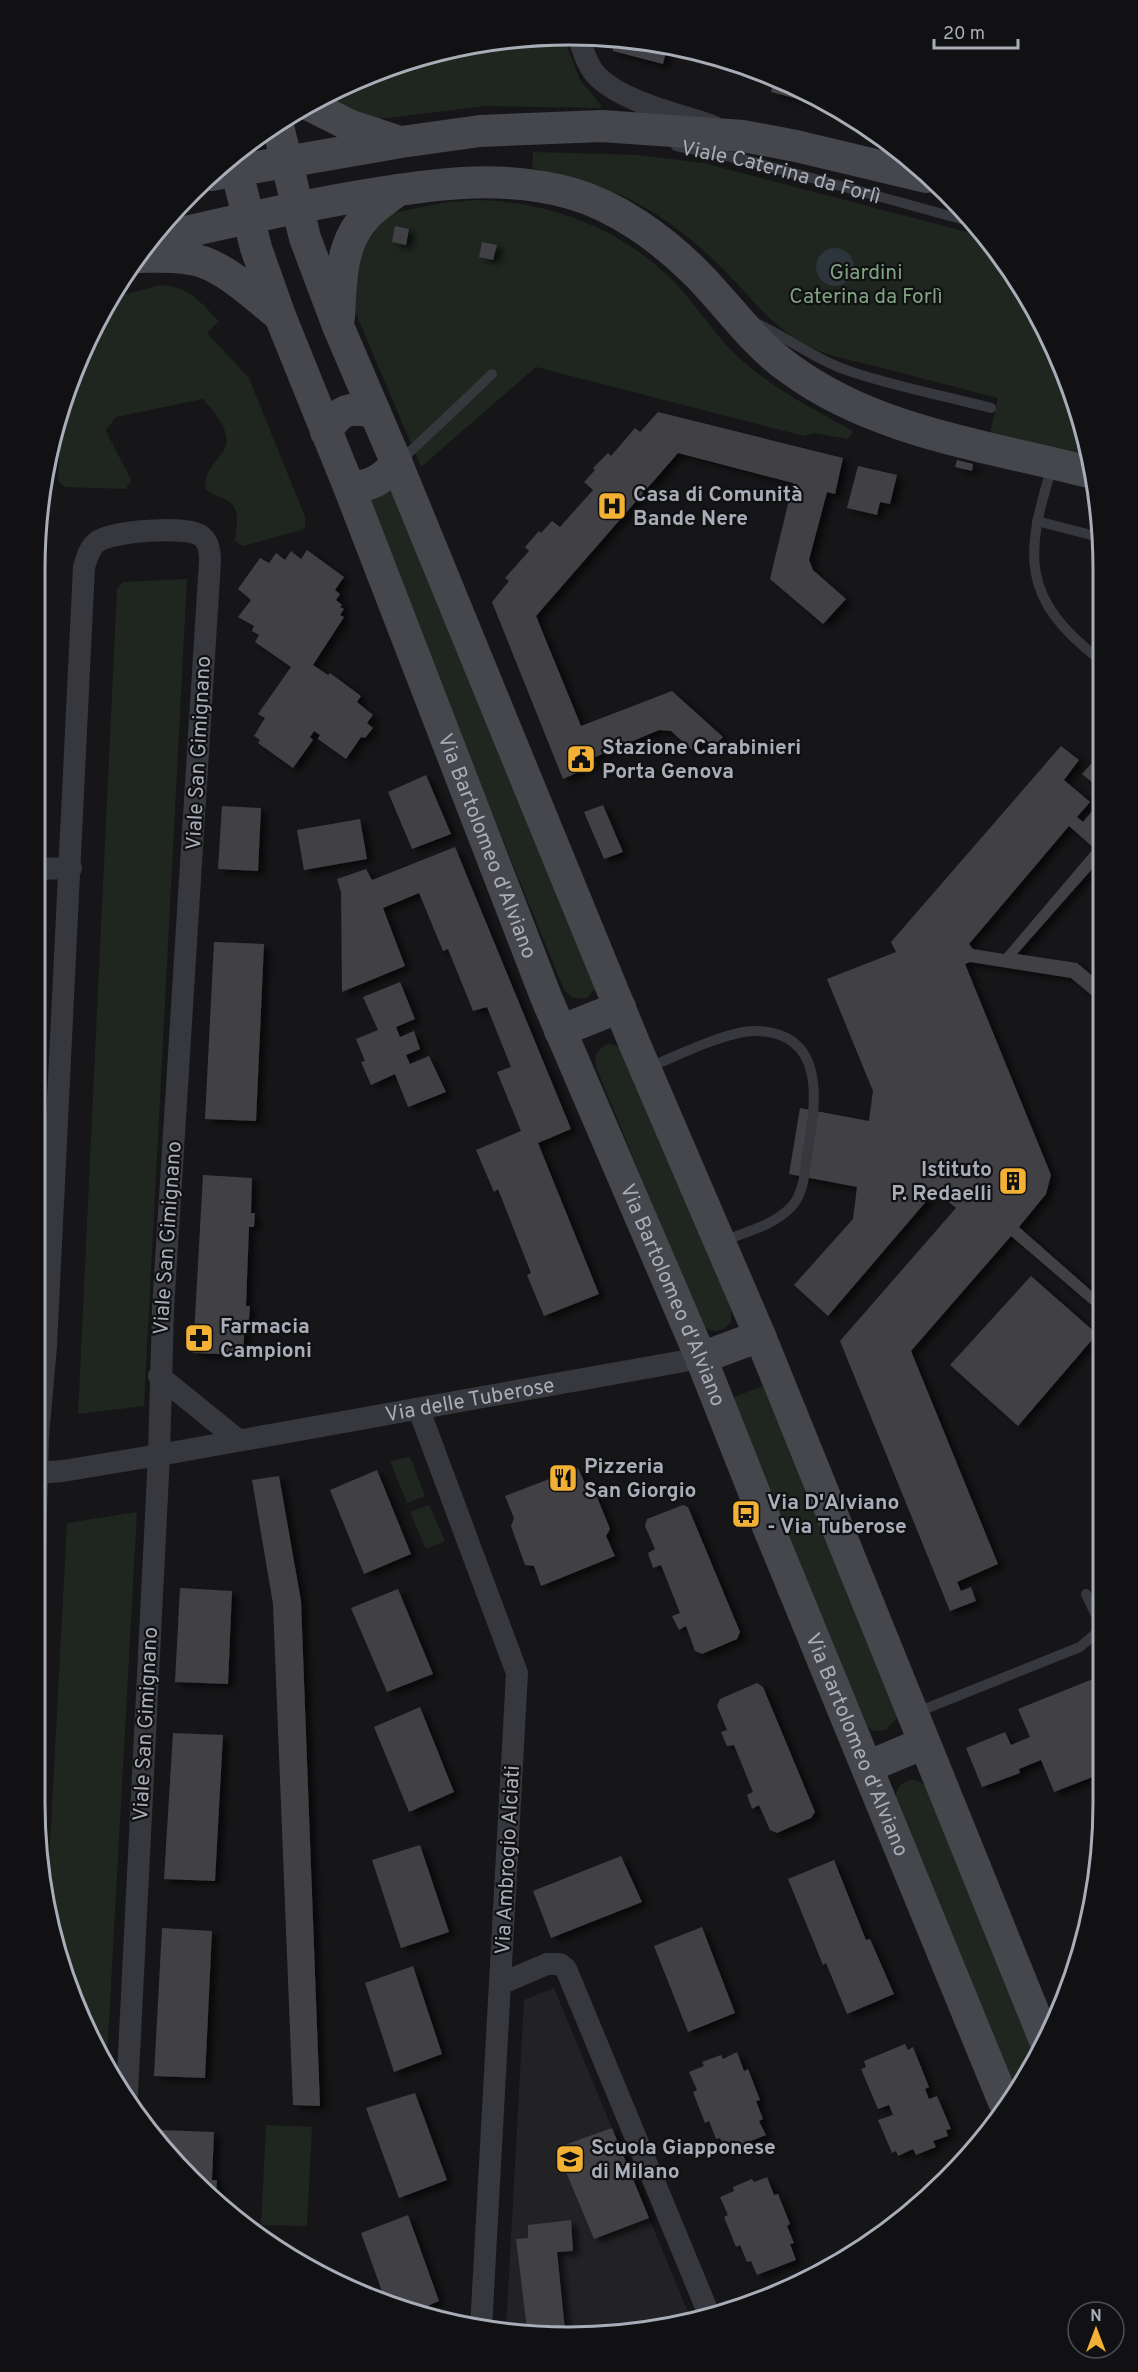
<svg xmlns="http://www.w3.org/2000/svg" width="1138" height="2372" viewBox="0 0 1138 2372" font-family="Overpass,sans-serif">
  <style>
    .built { fill: #222225 }
    .green { fill: #1e261f }
    .water { fill: #2c353c }
    .building { fill: #404145; fill-rule: evenodd; filter: url(#shadow) }
    .lines { fill: none; stroke-linecap: round; stroke-linejoin: round }
    .service { stroke: #37383d; stroke-width: 10 }
    .minor { stroke: #37383d; stroke-width: 22 }
    .secondary { stroke: #45474d; stroke-width: 32 }
    .labels { text-anchor: middle; stroke-width: 4.5; stroke-linejoin: round; paint-order: stroke }
    .street-label { font-size: 21px; fill: #a8adb8; stroke: #111113 }
    .park-label { font-size: 21px; fill: #7fa381; stroke: #111113 }
    .poi-label { font-size: 21px; font-weight: bold; fill: #a8adb8; stroke: #111113; text-anchor: start }
    .rim { fill: none; stroke: #a8adb8; stroke-width: 3 }
  </style>
  <defs>
    <filter id="shadow"><feDropShadow dx="6" dy="4" stdDeviation="3" flood-color="#0009"/></filter>
  </defs>
  <rect width="100%" height="100%" fill="#161618"/>
  <!-- built -->
  <polygon class="built" points="554,1988 690,2317 639,2333 506,2329 524,2000"/>
  <!-- green -->
  <g class="green">
    <polygon points="538,38 547,42 565,41 580,80 601,105 601,108 485,106 354,122 331,112 335,99 328,95 365,75 465,45"/>
    <path d="M533,152L639,155L704,163L986,237L993,243L1063,364L1088,459L990,434L998,398C957,387 915,377 874,366C850,360 822,355 801,342C769,323 748,294 722,268C663,209 613,185 532,168Z"/>
    <path d="M477,200C551,202 623,229 675,283C695,304 711,329 731,350C765,385 810,407 853,431L848,439L813,433L804,436L536,367L421,467L348,295V254L388,214L442,203Z"/>
    <path d="M160,285C193,288 196,299 219,321L207,333L249,378L305,517V526L301,530L243,546L235,541C237,524 242,505 222,498C216,495 209,494 205,488C206,469 215,464 224,450C234,433 213,411 203,399L116,417L106,430L108,435L131,480L126,489L65,487L58,481L62,409L75,364L111,298Z"/>
    <polygon points="390,489 455,636 595,989 587,998 573,998 564,990 425,648 367,497"/>
    <polygon points="187,579 144,1406 78,1414 117,589 123,582"/>
    <path d="M609,1044L621,1047L731,1309V1321C724,1333 712,1334 702,1325L596,1067C593,1055 598,1048 609,1044Z"/>
    <polygon points="763,1386 896,1709 897,1718 886,1730 873,1731 866,1725 732,1398"/>
    <polygon points="410,1457 425,1496 407,1503 390,1461"/>
    <polygon points="429,1505 445,1541 426,1549 410,1512"/>
    <polygon points="137,1512 107,2058 63,1975 48,1882 67,1523"/>
    <path d="M915,1780L926,1785L1036,2051L1013,2087L895,1799C896,1787 903,1780 915,1780Z"/>
    <polygon points="266,2125 312,2127 307,2226 261,2225"/>
  </g>
  <!-- water -->
  <circle class="water" cx="835" cy="267" r="19"/>
  <!-- building -->
  <g class="building">
    <polygon points="611,39 668,44 663,64 613,51"/>
    <polygon points="775,76 822,103 821,105 771,92"/>
    <polygon points="395,226 409,229 406,245 392,242"/>
    <polygon points="482,242 497,245 493,260 479,257"/>
    <polygon points="658,412 843,458 835,494 827,492 809,560 813,570 846,599 823,624 770,579 793,483 678,453 536,616 581,726 672,691 723,737 713,747 703,738 692,750 671,731 659,730 593,758 596,764 563,779 492,602 509,581 505,578 529,551 525,547 539,531 541,533 552,521 560,527 593,490 584,482 595,470 593,468 608,453 611,456 635,428 640,432"/>
    <polygon points="957,460 973,464 972,471 955,467"/>
    <polygon points="858,466 897,475 890,504 880,502 877,515 847,508"/>
    <polygon points="307,550 344,577 335,590 340,594 336,600 342,605 340,607 344,609 340,615 344,617 313,665 328,675 330,673 361,696 357,702 373,715 367,723 373,728 365,738 361,737 346,759 318,739 320,735 314,731 310,737 313,740 293,768 258,743 260,740 254,736 265,718 258,714 291,667 255,642 259,635 252,631 254,626 238,617 251,600 238,589 260,558 269,563 276,553 285,560 291,551 301,559"/>
    <path d="M1061,746L1079,760L1064,780L1090,802L1077,817L1083,822L1100,802V822L1093,830L1100,837V860L1017,954L1077,963L1101,983V1003L1071,978L970,962L965,964L1051,1175L1046,1194L1019,1227L1095,1294L1102,1287V1314L1011,1236L911,1351L998,1564L957,1582L961,1591L971,1587L976,1601L950,1611L840,1341L956,1208L935,1191L828,1316L794,1285L853,1219L857,1187L789,1174L800,1108L869,1121L873,1091L827,979L896,952L891,942ZM1069,826L1094,848L1004,954L973,949L969,944Z"/>
    <polygon points="1100,754 1100,789 1082,774"/>
    <polygon points="426,775 451,834 412,849 388,792"/>
    <polygon points="603,805 623,852 604,859 584,812"/>
    <polygon points="222,806 261,808 258,871 218,869"/>
    <polygon points="360,819 367,859 304,870 297,830"/>
    <polygon points="455,847 571,1129 538,1143 599,1294 544,1316 527,1275 531,1273 498,1189 494,1192 476,1150 521,1131 497,1072 511,1067 487,1007 473,1011 448,949 443,951 419,893 383,908 405,966 342,992 341,892 337,879 366,869 372,880"/>
    <polygon points="214,942 264,944 256,1121 205,1119"/>
    <polygon points="400,982 415,1019 396,1027 400,1037 414,1031 420,1049 406,1055 410,1064 429,1056 446,1092 408,1107 395,1074 371,1085 361,1062 365,1061 356,1039 378,1030 363,997"/>
    <polygon points="203,1175 252,1178 251,1213 255,1213 254,1227 249,1227 246,1306 250,1306 249,1320 245,1320 243,1355 193,1353"/>
    <polygon points="1031,1276 1097,1334 1018,1426 950,1365"/>
    <polygon points="578,1468 587,1488 595,1492 610,1529 606,1536 615,1556 541,1586 534,1566 525,1565 511,1526 514,1518 505,1496"/>
    <polygon points="377,1470 411,1554 364,1574 330,1490"/>
    <polygon points="279,1476 301,1601 320,2106 293,2105 273,1604 252,1480"/>
    <polygon points="683,1505 688,1507 740,1632 737,1639 702,1654 695,1651 686,1626 679,1630 672,1616 680,1613 661,1565 653,1568 648,1553 655,1549 645,1526 647,1519"/>
    <polygon points="180,1588 232,1591 228,1684 175,1682"/>
    <polygon points="398,1589 433,1674 387,1692 351,1608"/>
    <polygon points="1103,1675 1103,1773 1054,1792 1041,1760 1019,1769 1020,1773 982,1787 966,1748 1005,1732 1011,1745 1030,1737 1018,1709"/>
    <polygon points="757,1683 763,1687 815,1812 811,1818 777,1833 770,1830 759,1805 752,1809 747,1795 753,1792 734,1745 727,1746 721,1732 727,1730 717,1706 720,1699"/>
    <polygon points="420,1707 454,1792 409,1812 374,1727"/>
    <polygon points="173,1733 223,1735 215,1881 164,1879"/>
    <polygon points="420,1845 449,1932 401,1948 372,1860"/>
    <polygon points="621,1856 642,1902 551,1938 533,1891"/>
    <polygon points="834,1860 866,1940 870,1939 894,1994 847,2014 826,1963 823,1965 788,1879"/>
    <polygon points="702,1927 735,2013 688,2032 654,1946"/>
    <polygon points="162,1928 212,1931 205,2078 154,2076"/>
    <polygon points="413,1966 442,2054 394,2072 365,1983"/>
    <polygon points="905,2044 908,2050 913,2047 929,2087 925,2089 929,2099 937,2096 951,2129 946,2130 948,2136 933,2141 936,2147 916,2155 913,2149 898,2156 896,2151 892,2153 878,2120 893,2115 889,2105 878,2109 861,2069 866,2067 864,2061"/>
    <polygon points="737,2052 744,2071 748,2069 760,2100 756,2101 763,2119 759,2121 766,2135 726,2151 720,2138 716,2139 709,2121 705,2123 693,2092 697,2090 689,2072 704,2066 702,2062 721,2055 723,2059"/>
    <polygon points="415,2093 447,2180 399,2198 366,2108"/>
    <polygon points="612,2128 649,2218 594,2239 556,2148"/>
    <polygon points="161,2130 214,2132 212,2180 217,2180 216,2195 207,2195 160,2145"/>
    <polygon points="767,2177 774,2195 778,2194 790,2224 787,2226 794,2243 790,2244 796,2260 757,2275 751,2261 747,2262 740,2245 736,2247 724,2217 728,2215 720,2197 734,2191 733,2187 752,2179 754,2182"/>
    <polygon points="408,2215 439,2301 418,2310 384,2297 361,2233"/>
    <polygon points="571,2220 573,2251 557,2252 565,2330 527,2329 516,2239 528,2238 528,2225"/>
  </g>
  <g class="lines">
    <!-- service -->
    <g class="service">
      <path id="s1" d="M676,146L746,160L972,222"/>
      <path d="M754,322C787,337 817,361 852,372C897,387 945,396 991,408"/>
      <path d="M400,461C430,433 461,404 492,374"/>
      <path d="M1052,467C1025,554 1020,598 1099,659"/>
      <polyline points="1037,521 1099,537"/>
      <path d="M647,1068C675,1057 726,1031 755,1031C825,1032 817,1099 808,1149C805,1168 805,1191 792,1206C775,1225 746,1232 723,1241"/>
      <polyline points="915,1713 1080,1647 1102,1628 1086,1594"/>
    </g>
    <!-- minor -->
    <g class="minor">
      <path d="M578,35C583,50 587,66 598,77C625,103 679,114 713,126"/>
      <polyline points="35,869 71,868"/>
      <polyline points="159,1376 238,1440"/>
      <polyline points="419,1410 517,1673 481,2328"/>
      <path id="s2" d="M35,1473L63,1471L159,1455L701,1358"/>
      <path d="M35,1552L38,1436L46,1346L84,567C87,558 89,548 97,542C111,531 187,525 201,536C209,541 210,552 210,561L163,1309L159,1455L127,2094"/>
      <polyline points="500,1984 547,1964 560,1964 566,1969 708,2312"/>
    </g>
    <!-- secondary -->
    <g class="secondary">
      <polyline points="309,105 351,126 394,140"/>
      <polyline points="277,122 305,238 338,326 397,464 635,1045 760,1336 1044,2038"/>
      <path id="s3" d="M233,156L256,248L280,316L349,487L546,997L701,1358L760,1507L1004,2102"/>
      <polyline points="211,175 401,142 480,131 602,126 743,136 796,146 926,177"/>
      <path d="M151,240C219,224 286,209 354,197C426,185 498,173 570,193C617,206 662,239 696,273C728,305 752,342 790,369C877,433 990,446 1092,473"/>
      <path d="M137,257C158,257 182,255 203,262C231,272 256,297 280,316"/>
      <path d="M339,317C341,280 340,242 368,214C377,205 388,198 398,190"/>
      <path d="M326,432C341,408 348,407 375,412"/>
      <path d="M349,487C371,487 382,479 397,464"/>
      <polyline points="560,1031 620,1007"/>
      <polyline points="701,1358 760,1336"/>
      <polyline points="867,1767 924,1743"/>
    </g>
  </g>
  <!-- icons -->
  <defs>
    <g id="hospital-square" transform="scale(1.5)"><rect x="-9" y="-9" width="18" height="18" rx="4" fill="#f2b134" stroke="#111113"/><path d="M-5-5h3v3.5h4V-5h3V5h-3V1.5h-4V5h-3Z" fill="#111"/></g>
    <g id="civic-square" transform="scale(1.5)"><rect x="-9" y="-9" width="18" height="18" rx="4" fill="#f2b134" stroke="#111113"/><path d="M-.6-6.5H3V-4.5H.6V-3L4-1V1h2V6H-6V1h2V-1L-.6-3ZM-1.2 2.5V6h2.4V2.5Z" fill="#111"/></g>
    <g id="building-square" transform="scale(1.5)"><rect x="-9" y="-9" width="18" height="18" rx="4" fill="#f2b134" stroke="#111113"/><path d="M-4-6H4V6H1V3H-1V6H-4ZM-2.5-4.3h1.7v1.8h-1.7ZM.8-4.3h1.7v1.8H.8ZM-2.5-1h1.7V.8h-1.7ZM.8-1h1.7V.8H.8Z" fill="#111"/></g>
    <g id="pharmacy-square" transform="scale(1.5)"><rect x="-9" y="-9" width="18" height="18" rx="4" fill="#f2b134" stroke="#111113"/><path d="M-2-6h4v4h4v4h-4v4h-4v-4h-4v-4h4Z" fill="#111"/></g>
    <g id="restaurant-square" transform="scale(1.5)"><rect x="-9" y="-9" width="18" height="18" rx="4" fill="#f2b134" stroke="#111113"/><path d="M-5-6h1v4h1v-4h1v4h1v-4h1v5L-1.5 .5V6h-2V.5L-5-1ZM5-6V6H3V1.5H1.5Q1.5-4 5-6Z" fill="#111"/></g>
    <g id="bus-square" transform="scale(1.5)"><rect x="-9" y="-9" width="18" height="18" rx="4" fill="#f2b134" stroke="#111113"/><path d="M-5-6H5V4H4V6H2V4H-2V6H-4V4H-5ZM-3.5-4V0h7V-4ZM-3.5 1.2v1.5H-2V1.2ZM2 1.2v1.5H3.5V1.2Z" fill="#111"/></g>
    <g id="school-square" transform="scale(1.5)"><rect x="-9" y="-9" width="18" height="18" rx="4" fill="#f2b134" stroke="#111113"/><path d="M0-5L7-2L0 1L-7-2ZM-4 1L0 2.5L4 1V4Q0 6-4 4Z" fill="#111"/></g>
  </defs>
  <g fill-rule="evenodd">
    <use href="#hospital-square" x="612" y="506"/>
    <use href="#civic-square" x="581" y="759"/>
    <use href="#building-square" x="1013" y="1181"/>
    <use href="#pharmacy-square" x="199" y="1338"/>
    <use href="#restaurant-square" x="563" y="1478"/>
    <use href="#bus-square" x="746" y="1514"/>
    <use href="#school-square" x="570" y="2159"/>
  </g>
  <g class="labels">
    <!-- street labels -->
    <g class="street-label">
      <text dy="7" stroke="none"><textPath href="#s1" startOffset="108">Viale Caterina da Forlì</textPath></text>
      <text transform="translate(198 753) rotate(-87)" y="7">Viale San Gimignano</text>
      <text dy="7" stroke="none"><textPath href="#s3" startOffset="736">Via Bartolomeo d'Alviano</textPath></text>
      <text transform="translate(167 1238) rotate(-86)" y="7">Viale San Gimignano</text>
      <text dy="7" stroke="none"><textPath href="#s3" startOffset="1222">Via Bartolomeo d'Alviano</textPath></text>
      <text dy="7" stroke="none"><textPath href="#s2" startOffset="441">Via delle Tuberose</textPath></text>
      <text transform="translate(145 1724) rotate(-87)" y="7">Viale San Gimignano</text>
      <text dy="7" stroke="none"><textPath href="#s3" startOffset="1708">Via Bartolomeo d'Alviano</textPath></text>
      <text transform="translate(507 1860) rotate(-87)" y="7">Via Ambrogio Alciati</text>
    </g>
    <!-- park labels -->
    <g class="park-label">
      <text x="866" y="279">Giardini<tspan x="866" dy="24">Caterina da Forlì</tspan></text>
    </g>
    <!-- poi labels -->
    <g class="poi-label">
      <text x="633" y="501">Casa di Comunità<tspan x="633" dy="24">Bande Nere</tspan></text>
      <text x="602" y="754">Stazione Carabinieri<tspan x="602" dy="24">Porta Genova</tspan></text>
      <text x="992" y="1176" text-anchor="end">Istituto<tspan x="992" dy="24">P. Redaelli</tspan></text>
      <text x="220" y="1333">Farmacia<tspan x="220" dy="24">Campioni</tspan></text>
      <text x="584" y="1473">Pizzeria<tspan x="584" dy="24">San Giorgio</tspan></text>
      <text x="767" y="1509">Via D'Alviano<tspan x="767" dy="24">- Via Tuberose</tspan></text>
      <text x="591" y="2154">Scuola Giapponese<tspan x="591" dy="24">di Milano</tspan></text>
    </g>
  </g>
  <!-- crop -->
  <path d="M0 0H1138V2372H0ZM569 45H569A524 524 0 0 1 1093 569V1803A524 524 0 0 1 569 2327H569A524 524 0 0 1 45 1803V569A524 524 0 0 1 569 45Z" fill="#111113" fill-rule="evenodd"/>
  <path class="rim" d="M569 45H569A524 524 0 0 1 1093 569V1803A524 524 0 0 1 569 2327H569A524 524 0 0 1 45 1803V569A524 524 0 0 1 569 45Z"/>
  <!-- north arrow -->
  <g transform="translate(1096 2330)"><circle r="28" fill="#111113" stroke="#4d4f55" stroke-width="1.5"/>
  <path d="M0-4.5L10 22L0 15L-10 22Z" fill="#f2b134"/>
  <text y="-9" font-size="16" font-weight="bold" text-anchor="middle" fill="#a8adb8">N</text>
  </g>
  <!-- scale -->
  <path d="M934 39v9h84v-9" fill="none" stroke="#a8adb8" stroke-width="3"/>
  <text x="943" y="39" font-size="18" fill="#a8adb8" stroke="#111113" stroke-width="4.5" paint-order="stroke">20 m</text>
</svg>
